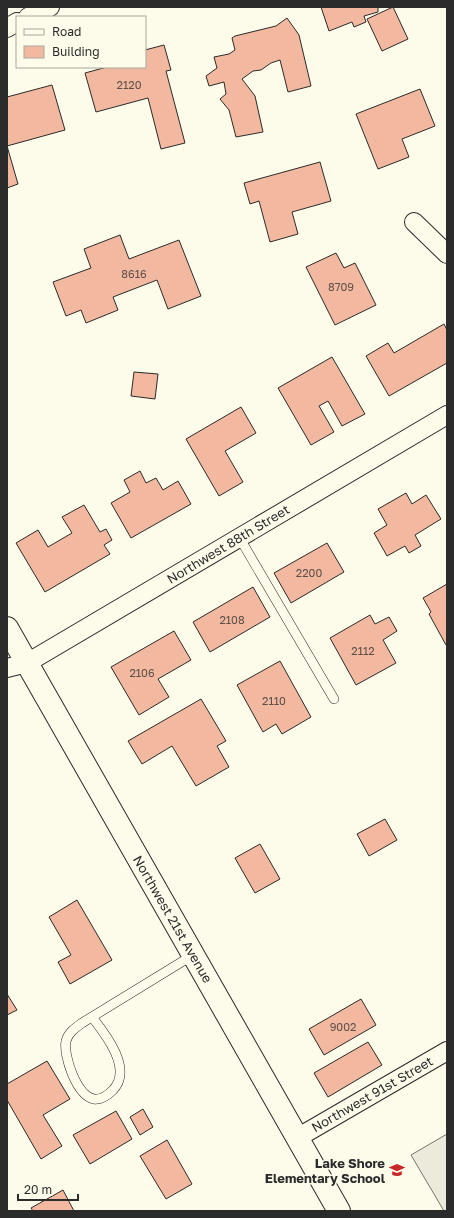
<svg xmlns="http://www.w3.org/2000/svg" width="454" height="1218" viewBox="0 0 454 1218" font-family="'Golos Text',sans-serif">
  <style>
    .green { fill: #ecebdb; stroke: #74746e }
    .building { fill: #f2b8a0; stroke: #2b2b2b }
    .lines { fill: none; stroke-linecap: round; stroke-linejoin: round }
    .service-casing { stroke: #2b2b2b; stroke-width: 10 }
    .minor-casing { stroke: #2b2b2b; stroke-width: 20 }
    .tertiary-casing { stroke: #2b2b2b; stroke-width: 24 }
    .service { stroke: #fdfbea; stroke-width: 9 }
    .minor { stroke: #fdfbea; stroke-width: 18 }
    .tertiary { stroke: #fdfbea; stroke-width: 22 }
    .labels { text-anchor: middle; stroke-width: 3; stroke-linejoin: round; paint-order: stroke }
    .number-label { font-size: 11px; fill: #5d4e48 }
    .street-label { font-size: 13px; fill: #2b2b2b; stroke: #fdfbea }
    .poi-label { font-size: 13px; font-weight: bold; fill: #2b2b2b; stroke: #fdfbea; text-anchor: end }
  </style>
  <rect width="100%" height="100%" fill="#fdfbea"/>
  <!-- green -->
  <polygon class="green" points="447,1134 447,1211 444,1211 411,1155"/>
  <!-- building -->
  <g class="building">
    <polygon points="321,7 378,7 378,12 364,16 366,22 354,27 352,22 329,31"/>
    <polygon points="393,7 408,39 382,51 367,19"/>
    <polygon points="287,18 299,35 311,86 288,92 280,60 271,63 261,70 253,71 242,79 255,96 263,132 236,137 229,110 220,99 226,94 224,82 209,86 206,76 217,68 214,57 229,54 235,50 232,38 235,36 276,26"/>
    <polygon points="164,45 171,70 166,71 185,143 161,149 148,98 96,112 85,73 107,67 145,67 145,50"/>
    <polygon points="52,85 65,130 7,146 18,184 7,188 7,97"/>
    <polygon points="420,89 435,126 402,139 409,157 378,169 356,114"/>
    <polygon points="320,162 331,201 292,212 298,234 270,242 259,201 250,204 244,183"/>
    <polygon points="120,235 129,259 179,240 201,296 168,309 157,280 113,297 118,310 86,323 81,310 66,316 53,282 91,268 84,249"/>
    <polygon points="336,253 344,268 355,263 376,305 335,325 306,267"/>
    <polygon points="444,324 447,330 447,363 389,396 366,356 388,343 394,353"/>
    <polygon points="332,357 365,414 342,426 328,401 319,406 334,432 311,445 278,388"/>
    <polygon points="134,372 158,374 155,399 131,396"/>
    <polygon points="241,407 256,433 225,451 243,482 219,496 186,439"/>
    <polygon points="140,471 146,483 156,478 163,490 178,481 191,504 131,538 111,503 130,492 124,480"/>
    <polygon points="406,493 412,504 426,495 441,519 415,535 421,546 409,553 405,546 387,556 374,533 387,525 378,509"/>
    <polygon points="84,505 100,532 106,529 112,540 104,545 110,554 45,592 16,543 38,530 48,547 72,533 62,517"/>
    <polygon points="327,543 344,572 291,603 274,573"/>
    <polygon points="447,584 447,644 446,645 429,614 431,612 423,598"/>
    <polygon points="253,587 270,617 210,652 193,622"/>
    <polygon points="370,615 375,624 389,617 397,631 383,640 396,663 356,685 330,638"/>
    <polygon points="174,631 191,660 158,679 169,697 139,715 111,667"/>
    <polygon points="280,661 311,717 282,734 276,724 263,732 237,685"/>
    <polygon points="201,699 226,741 217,746 229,767 196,786 172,746 142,764 128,741"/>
    <polygon points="385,819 397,840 369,856 357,834"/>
    <polygon points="260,844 280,879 255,893 235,858"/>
    <polygon points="77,900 112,960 70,984 58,962 71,955 49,917"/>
    <polygon points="7,994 17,1010 7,1015"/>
    <polygon points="361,999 376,1025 324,1055 309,1029"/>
    <polygon points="368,1042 382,1065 328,1097 314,1073"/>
    <polygon points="47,1061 70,1099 43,1115 62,1146 41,1159 7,1100 7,1084"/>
    <polygon points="143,1109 153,1127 140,1135 130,1117"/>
    <polygon points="116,1111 132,1139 90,1164 73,1135"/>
    <polygon points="167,1140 192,1184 166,1199 140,1156"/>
    <polygon points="63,1190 74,1211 33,1211 31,1208"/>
  </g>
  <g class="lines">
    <!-- service casing -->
    <g class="service-casing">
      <g id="service">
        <polyline points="239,537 334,699"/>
        <path d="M92,1017C106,1035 133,1069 113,1090C108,1095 101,1100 94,1099C77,1096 63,1056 66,1041C68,1033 75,1028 82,1023L193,955"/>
      </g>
    </g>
    <!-- minor casing -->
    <g class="minor-casing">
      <g id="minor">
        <polyline points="28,17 50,7"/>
        <polyline points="7,28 17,22"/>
        <polyline points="414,222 447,254"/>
        <polyline points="7,668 27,663 447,415"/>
        <polyline points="297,1138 447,1051"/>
      </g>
    </g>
    <!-- tertiary casing -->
    <g class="tertiary-casing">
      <polyline id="tertiary" points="7,628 339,1211"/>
    </g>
    <!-- service -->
    <use href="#service" class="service"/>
    <!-- minor -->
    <use href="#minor" class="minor"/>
    <!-- tertiary -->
    <use href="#tertiary" class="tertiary"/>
  </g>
  <!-- icons -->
  <defs>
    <g id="school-bare" transform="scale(1.2)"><path d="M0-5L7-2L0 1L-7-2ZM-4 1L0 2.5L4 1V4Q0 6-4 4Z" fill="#c62828" stroke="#fdfbea" stroke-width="2.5" paint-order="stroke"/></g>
  </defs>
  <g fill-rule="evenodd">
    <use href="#school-bare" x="397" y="1170"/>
  </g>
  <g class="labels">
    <!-- number labels -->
    <g class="number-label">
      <text x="129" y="89">2120</text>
      <text x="134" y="278">8616</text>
      <text x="341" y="291">8709</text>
      <text x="309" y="577">2200</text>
      <text x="232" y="624">2108</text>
      <text x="363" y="655">2112</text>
      <text x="142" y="677">2106</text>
      <text x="274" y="705">2110</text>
      <text x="343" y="1031">9002</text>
    </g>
    <!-- street labels -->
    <g class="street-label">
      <text transform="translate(228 544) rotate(-31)" y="5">Northwest 88th Street</text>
      <text transform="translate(173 919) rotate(60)" y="5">Northwest 21st Avenue</text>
      <text transform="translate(372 1094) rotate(-30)" y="5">Northwest 91st Street</text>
    </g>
    <!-- poi labels -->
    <g class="poi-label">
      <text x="385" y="1168">Lake Shore<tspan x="385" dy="15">Elementary School</tspan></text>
    </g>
  </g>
  <!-- border -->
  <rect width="454" height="1218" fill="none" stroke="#2b2b2b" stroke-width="16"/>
  <!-- legend -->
  <rect x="16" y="16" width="130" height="52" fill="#fdfbea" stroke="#a9a89e"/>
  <rect x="24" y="29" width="20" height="6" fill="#fdfbea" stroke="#a9a89e"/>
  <text x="52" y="36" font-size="12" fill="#2b2b2b">Road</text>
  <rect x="24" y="46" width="20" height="12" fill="#f2b8a0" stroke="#a9a89e"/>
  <text x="52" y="56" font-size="12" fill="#2b2b2b">Building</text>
  <!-- scale -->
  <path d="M18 1194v6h60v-6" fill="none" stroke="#2b2b2b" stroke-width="2"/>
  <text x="24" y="1194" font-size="12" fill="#2b2b2b" stroke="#fdfbea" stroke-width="3" paint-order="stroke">20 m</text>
</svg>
